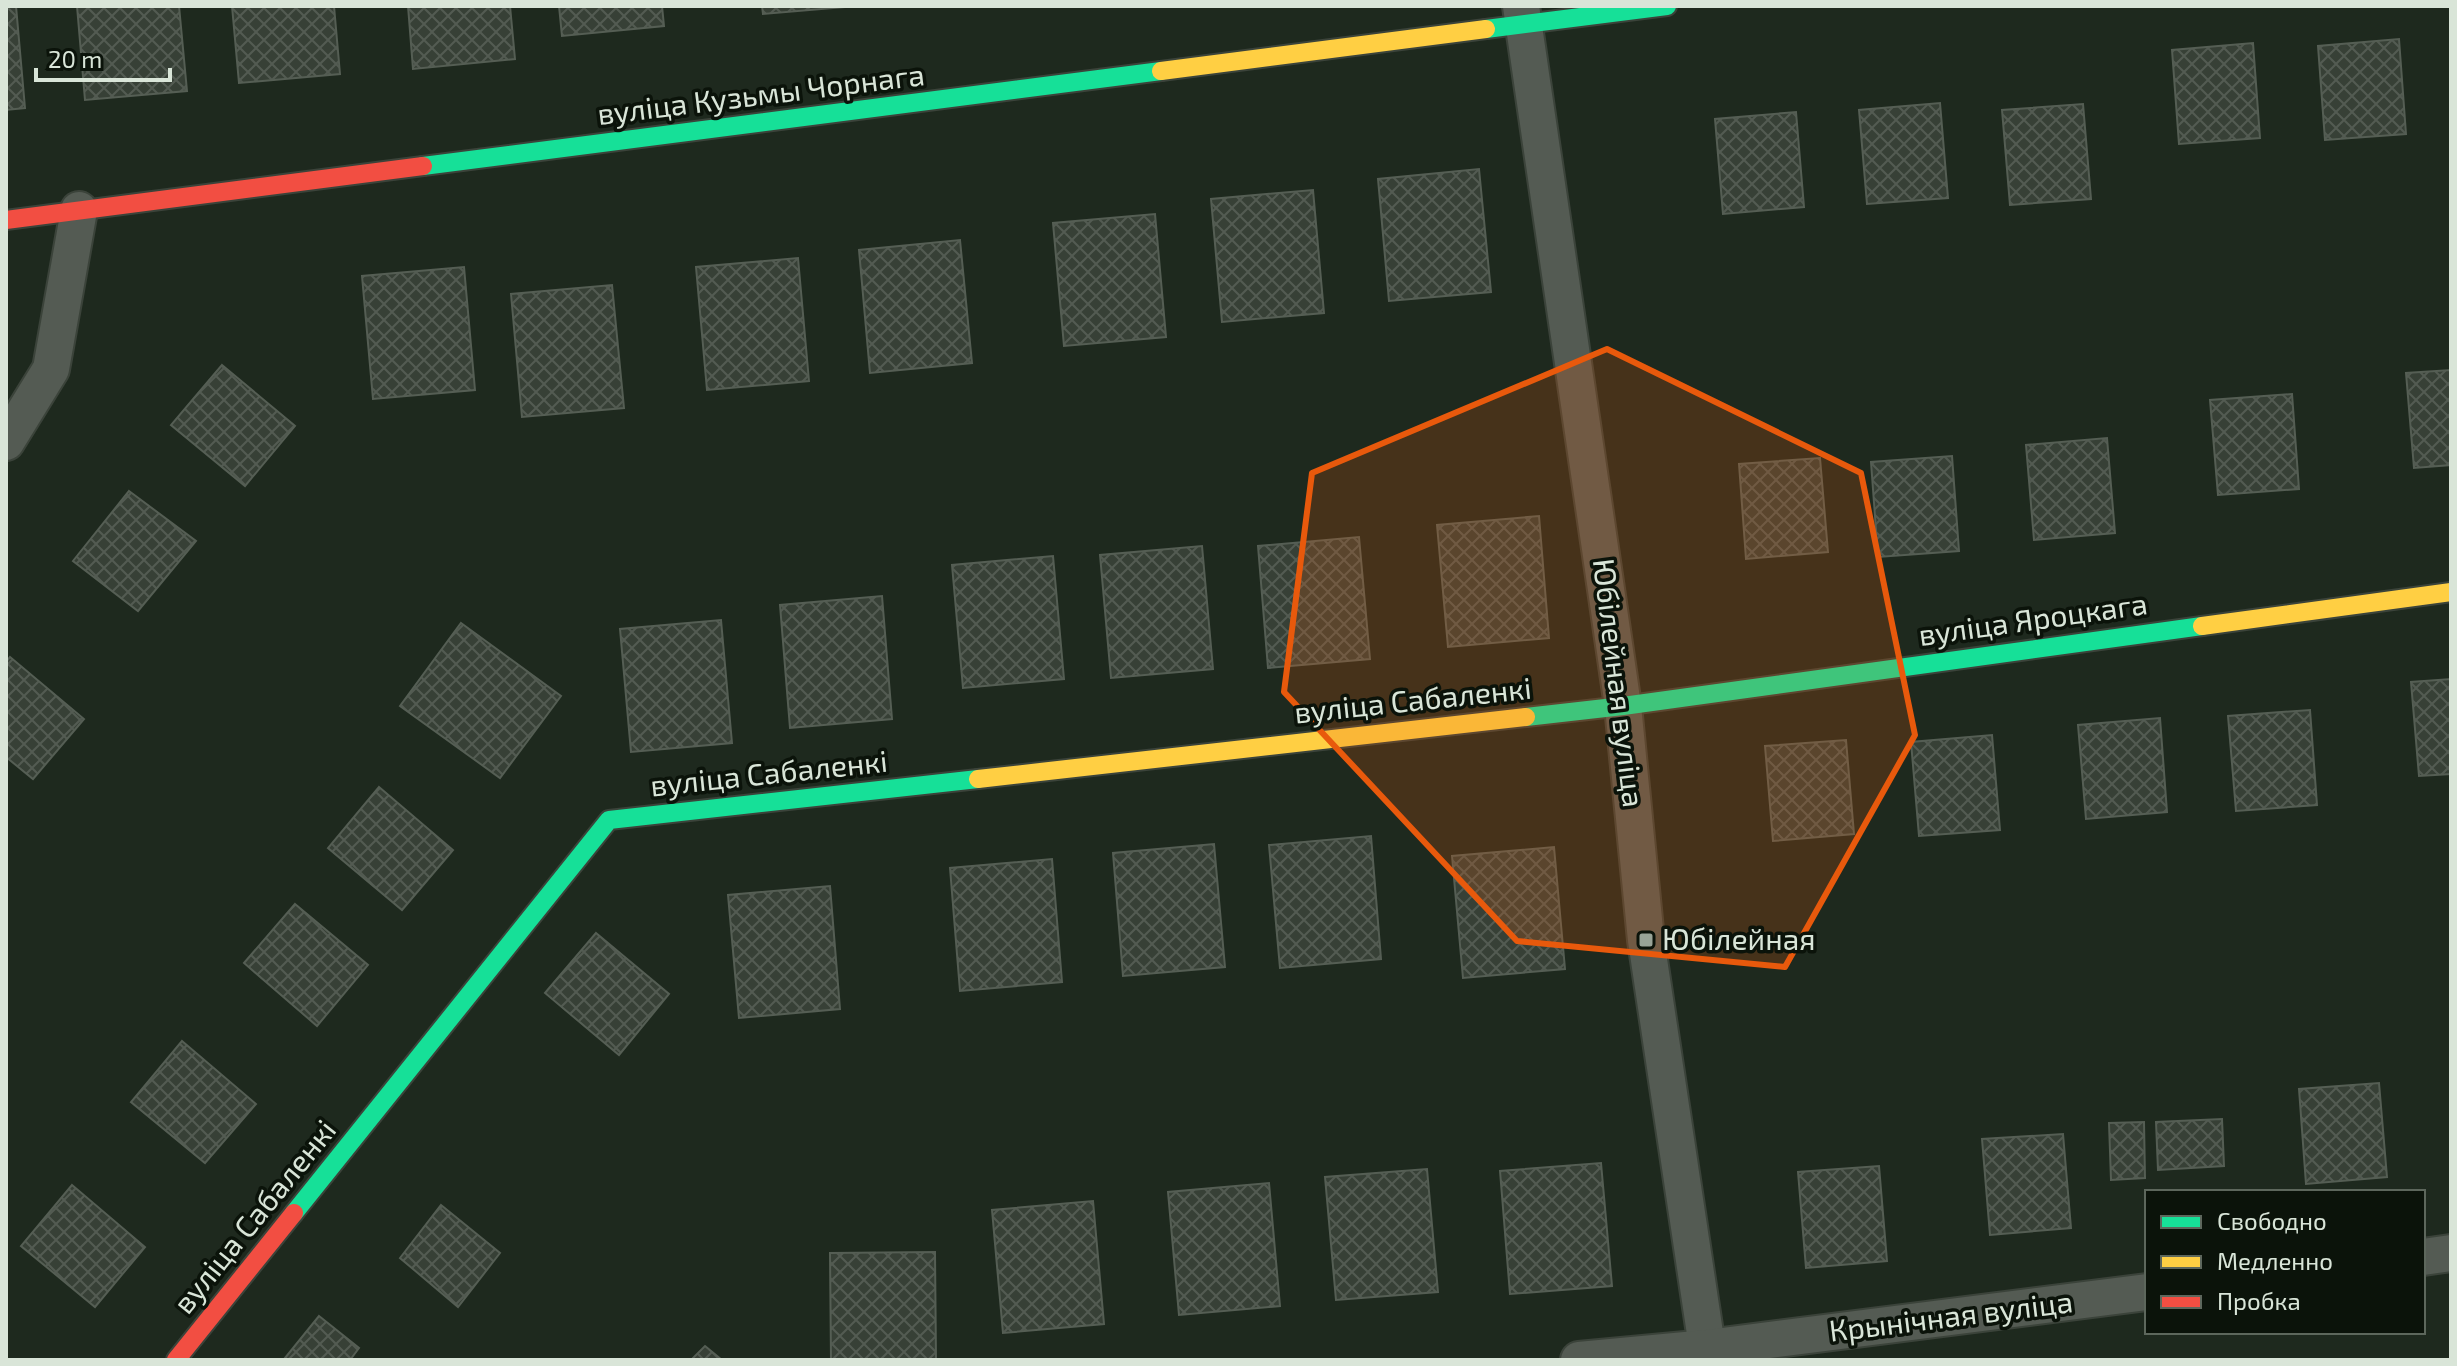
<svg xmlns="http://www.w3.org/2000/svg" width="2457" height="1366" viewBox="0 0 2457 1366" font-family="'Exo 2',sans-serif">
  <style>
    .building { fill: url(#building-cross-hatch); stroke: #555e54; stroke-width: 2 }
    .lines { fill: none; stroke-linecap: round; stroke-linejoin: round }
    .street-casing { stroke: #3b433a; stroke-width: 40 }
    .fast-casing { stroke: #3b433a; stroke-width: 22 }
    .slow-casing { stroke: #3b433a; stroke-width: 22 }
    .jam-casing { stroke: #3b433a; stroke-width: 22 }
    .street { stroke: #545b53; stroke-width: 36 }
    .fast { stroke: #16e098; stroke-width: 18 }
    .slow { stroke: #ffcf43; stroke-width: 18 }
    .jam { stroke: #f24e42; stroke-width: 18 }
    .marked { fill: #e8590c; fill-opacity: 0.2; stroke: #e8590c; stroke-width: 6; stroke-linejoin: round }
    .poi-dot { fill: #98a397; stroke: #0b130a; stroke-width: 3 }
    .labels { text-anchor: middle; stroke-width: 7; stroke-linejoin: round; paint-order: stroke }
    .street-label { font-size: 30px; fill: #d9e5d8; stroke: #0b130a }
    .poi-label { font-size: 30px; fill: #d9e5d8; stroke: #0b130a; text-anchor: start }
  </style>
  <defs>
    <pattern id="building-cross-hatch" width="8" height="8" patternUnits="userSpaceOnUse" patternTransform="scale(2)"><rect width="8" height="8" fill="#374036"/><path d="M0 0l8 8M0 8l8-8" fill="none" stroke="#535b52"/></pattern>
  </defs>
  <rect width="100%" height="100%" fill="#1e291e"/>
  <!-- building -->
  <g class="building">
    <polygon points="6,6 16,6 25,108 6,110"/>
    <polygon points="77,6 179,6 187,91 85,100"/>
    <polygon points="232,6 334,6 340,74 239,83"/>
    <polygon points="408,6 510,6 515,59 413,69"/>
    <polygon points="559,6 662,6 664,26 562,36"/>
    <polygon points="762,6 857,6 763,14"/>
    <polygon points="2399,39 2406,134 2325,140 2318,46"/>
    <polygon points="2253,43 2260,138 2179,144 2172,50"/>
    <polygon points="1940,103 1948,198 1867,204 1859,110"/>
    <polygon points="2083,104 2091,199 2010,205 2002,110"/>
    <polygon points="1796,112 1804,207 1723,214 1715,119"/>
    <polygon points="1479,169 1491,292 1389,301 1378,179"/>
    <polygon points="1313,190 1324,313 1222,322 1211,199"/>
    <polygon points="1155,214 1166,337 1064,346 1053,223"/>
    <polygon points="960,240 972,363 870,373 859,250"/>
    <polygon points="798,258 809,381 707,390 696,267"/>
    <polygon points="464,267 475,390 373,399 362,276"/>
    <polygon points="612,285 624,408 522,417 511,294"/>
    <polygon points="222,365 295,426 245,486 171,425"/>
    <polygon points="2451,370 2451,465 2414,468 2406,373"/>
    <polygon points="2292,394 2299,489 2218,495 2210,400"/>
    <polygon points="2107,438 2115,533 2034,540 2026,445"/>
    <polygon points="1952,456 1959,551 1878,557 1871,462"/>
    <polygon points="1820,458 1828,552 1746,559 1739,464"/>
    <polygon points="129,491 196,541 138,611 73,561"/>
    <polygon points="1539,516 1549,638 1448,647 1437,525"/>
    <polygon points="1359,537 1370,659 1268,668 1258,546"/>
    <polygon points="1202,546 1213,669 1111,678 1100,555"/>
    <polygon points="1053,556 1064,679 963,688 952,565"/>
    <polygon points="882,596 892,719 790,728 780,605"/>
    <polygon points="721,620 732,743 631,752 620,629"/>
    <polygon points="461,623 561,696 500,778 400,706"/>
    <polygon points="10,657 84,719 33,779 6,757 6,662"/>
    <polygon points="2451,679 2451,774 2419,776 2411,682"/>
    <polygon points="2310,710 2317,805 2236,811 2228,716"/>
    <polygon points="2160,718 2167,812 2086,819 2078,725"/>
    <polygon points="1992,735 2000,830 1919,836 1911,742"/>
    <polygon points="1846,740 1854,834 1773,841 1765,746"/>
    <polygon points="379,787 453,850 402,910 328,848"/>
    <polygon points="1371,836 1381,959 1280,968 1269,845"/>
    <polygon points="1214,844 1225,967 1123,976 1113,853"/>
    <polygon points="1554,847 1565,969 1463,978 1452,856"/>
    <polygon points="1052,859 1062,982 960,991 950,868"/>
    <polygon points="830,886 840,1009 739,1018 728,895"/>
    <polygon points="295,904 368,965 317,1026 244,963"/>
    <polygon points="596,933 669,994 619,1055 545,993"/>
    <polygon points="182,1041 256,1104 205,1163 131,1102"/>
    <polygon points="2379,1083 2387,1177 2306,1184 2299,1089"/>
    <polygon points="2222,1119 2224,1166 2158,1170 2156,1122"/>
    <polygon points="2144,1122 2145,1178 2111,1180 2109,1123"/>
    <polygon points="2063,1134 2071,1228 1990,1235 1982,1139"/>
    <polygon points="1601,1163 1612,1286 1510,1294 1500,1171"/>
    <polygon points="1879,1166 1887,1261 1806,1268 1798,1172"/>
    <polygon points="1427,1169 1438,1292 1336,1300 1325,1177"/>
    <polygon points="1269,1183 1280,1306 1179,1315 1168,1192"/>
    <polygon points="72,1185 145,1247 95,1307 21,1246"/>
    <polygon points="1093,1201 1104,1324 1003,1333 992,1210"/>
    <polygon points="441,1205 500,1253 458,1307 400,1258"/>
    <polygon points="935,1252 936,1360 831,1360 830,1253"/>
    <polygon points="319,1316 359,1348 350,1360 287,1360 285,1358"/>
    <polygon points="705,1346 722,1360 691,1360"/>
  </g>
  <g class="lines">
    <!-- street casing -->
    <g class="street-casing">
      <g id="street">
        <polyline points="1521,6 1623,706 1646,940 1709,1360"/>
        <polyline points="6,442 51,369 79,210"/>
        <polyline points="2423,1257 2451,1253"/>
        <polyline points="1579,1360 1707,1348 2147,1292"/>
      </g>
    </g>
    <!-- fast casing -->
    <g class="fast-casing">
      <g id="fast">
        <polyline points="1486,29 1667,6"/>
        <polyline points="423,166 1161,71"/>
        <polyline points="1526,717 1623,706 2202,626"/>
        <polyline points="294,1213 609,820 978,779"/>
      </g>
    </g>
    <!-- slow casing -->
    <g class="slow-casing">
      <g id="slow">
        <polyline points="1161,71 1486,29"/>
        <polyline points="2202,626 2451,592"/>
        <polyline points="978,779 1526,717"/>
      </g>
    </g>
    <!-- jam casing -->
    <g class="jam-casing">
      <g id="jam">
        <polyline points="6,220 423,166"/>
        <polyline points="176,1360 294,1213"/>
      </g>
    </g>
    <!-- street -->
    <use href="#street" class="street"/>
    <!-- fast -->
    <use href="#fast" class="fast"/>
    <!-- slow -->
    <use href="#slow" class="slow"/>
    <!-- jam -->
    <use href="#jam" class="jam"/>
  </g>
  <!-- marked area -->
  <path class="marked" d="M1607,349L1861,473L1915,735L1785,967L1517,941L1284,692L1312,473Z"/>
  <!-- markers -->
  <rect class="poi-dot" x="1638" y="932" width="16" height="16" rx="4"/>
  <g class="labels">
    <!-- street labels -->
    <g class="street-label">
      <text transform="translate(761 95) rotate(-7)" y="10">вуліца Кузьмы Чорнага</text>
      <text transform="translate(2033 620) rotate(-8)" y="10">вуліца Яроцкага</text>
      <text transform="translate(1618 683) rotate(83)" y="10">Юбілейная вуліца</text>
      <text transform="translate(1413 701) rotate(-6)" y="10">вуліца Сабаленкі</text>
      <text transform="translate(769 774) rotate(-6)" y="10">вуліца Сабаленкі</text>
      <text transform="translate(255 1217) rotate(-51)" y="10">вуліца Сабаленкі</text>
      <text transform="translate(1951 1317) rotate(-7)" y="10">Крынічная вуліца</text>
    </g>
    <!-- poi labels -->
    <g class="poi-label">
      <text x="1662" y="950">Юбілейная</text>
    </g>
  </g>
  <!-- border -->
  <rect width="2457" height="1366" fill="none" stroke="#d9e5d8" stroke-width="16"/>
  <!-- legend -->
  <rect x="2145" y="1190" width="280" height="144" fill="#0b130a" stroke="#5d675c" stroke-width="2"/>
  <rect x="2161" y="1216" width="40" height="12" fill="#16e098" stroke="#5d675c" stroke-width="2"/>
  <text x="2217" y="1230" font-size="24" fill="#d9e5d8">Свободно</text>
  <rect x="2161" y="1256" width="40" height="12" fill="#ffcf43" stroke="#5d675c" stroke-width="2"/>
  <text x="2217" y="1270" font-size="24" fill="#d9e5d8">Медленно</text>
  <rect x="2161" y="1296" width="40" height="12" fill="#f24e42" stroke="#5d675c" stroke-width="2"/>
  <text x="2217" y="1310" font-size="24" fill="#d9e5d8">Пробка</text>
  <!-- scale -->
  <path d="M36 68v12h134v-12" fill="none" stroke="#d9e5d8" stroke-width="4"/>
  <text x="48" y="68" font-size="24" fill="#d9e5d8" stroke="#0b130a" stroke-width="6" paint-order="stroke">20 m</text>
</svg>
